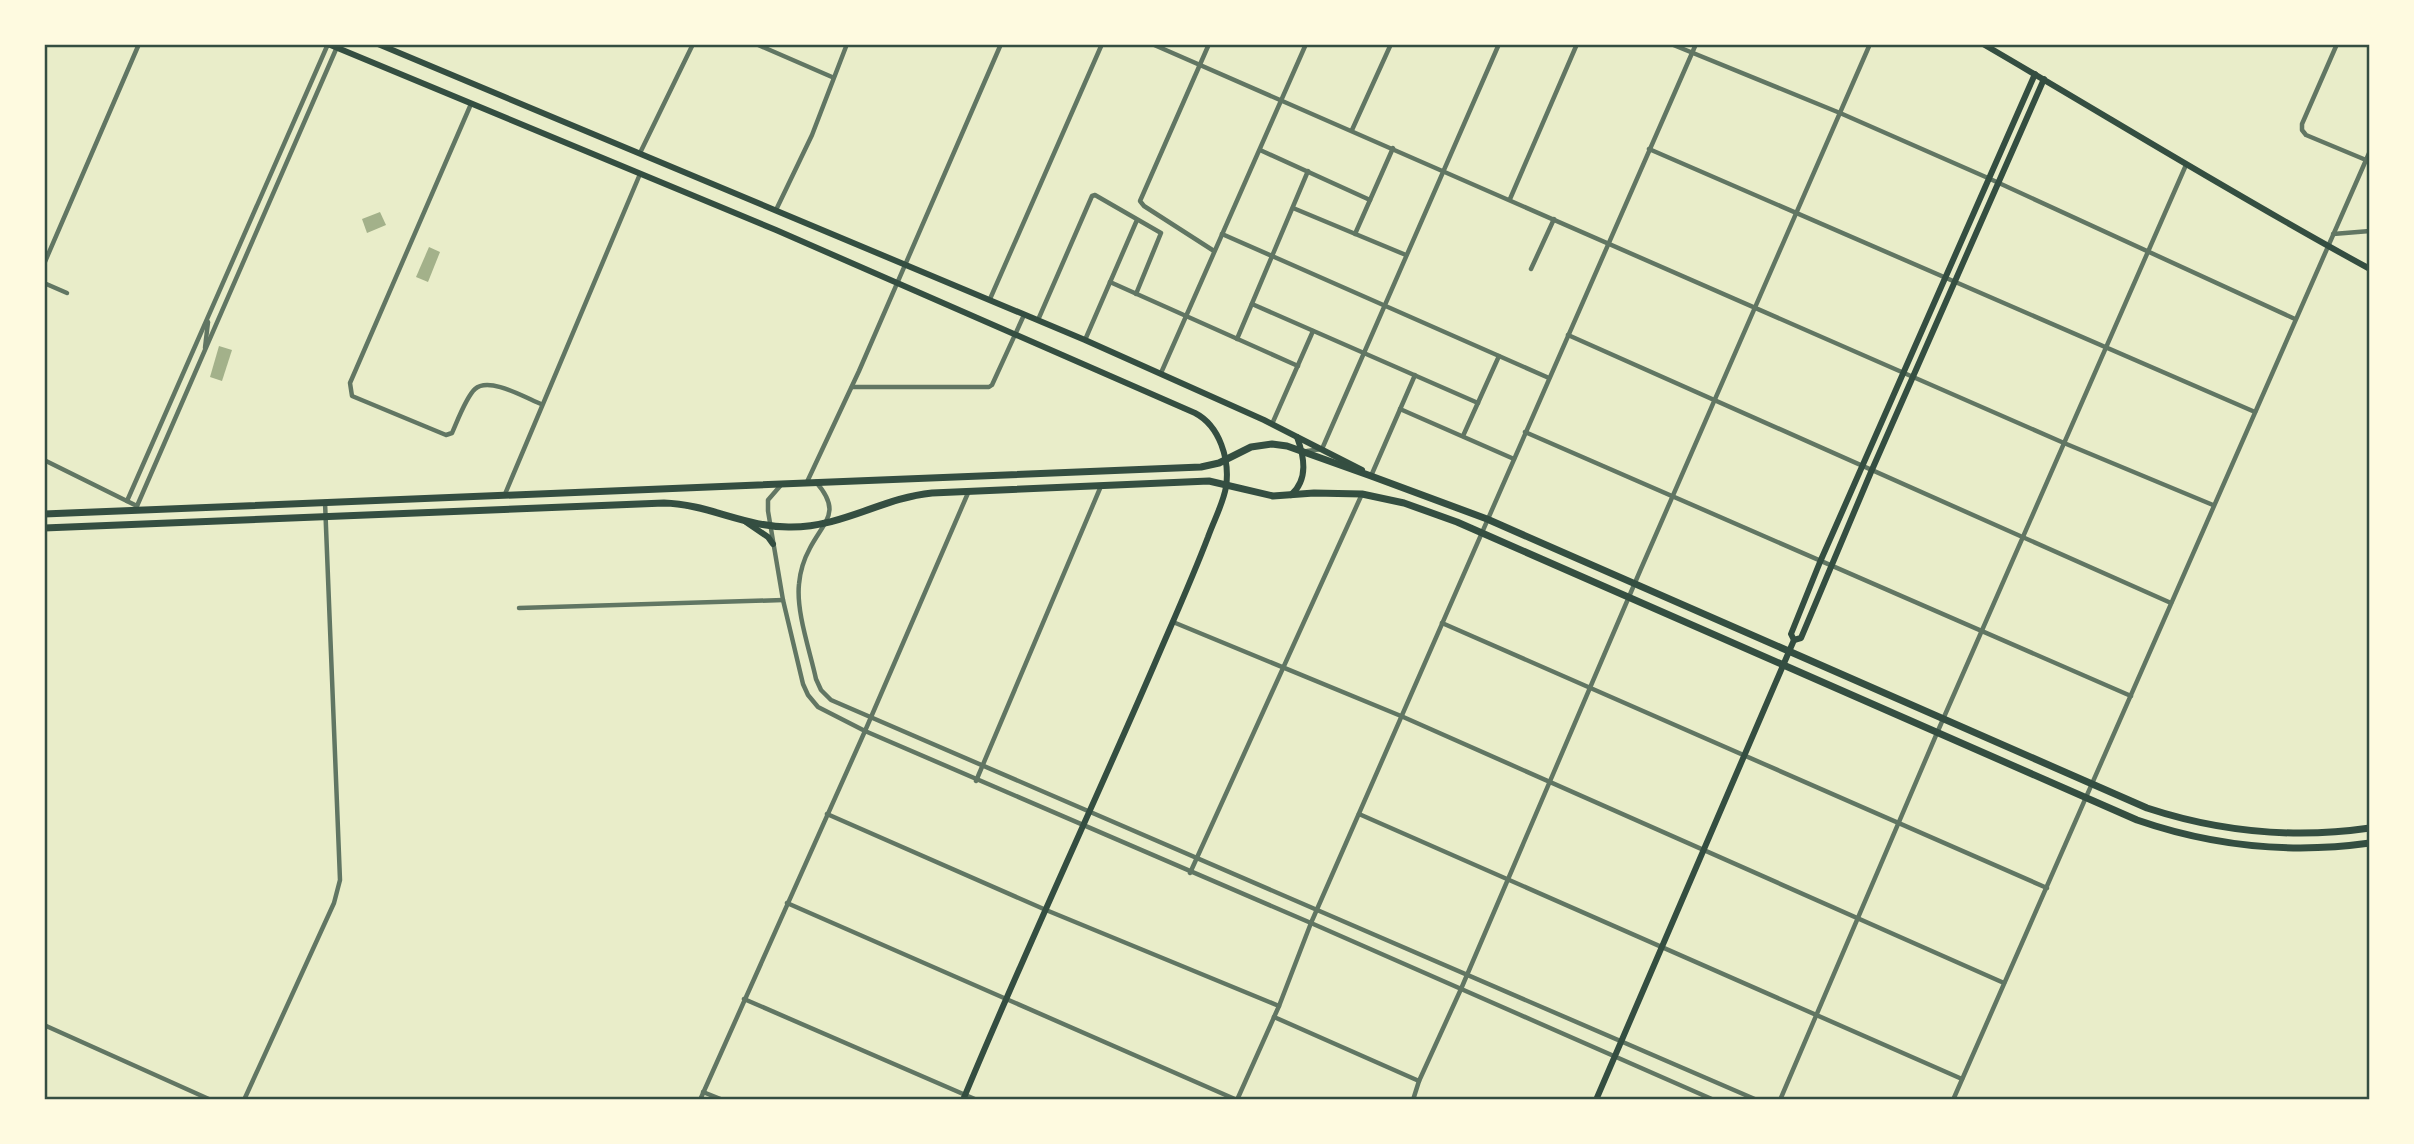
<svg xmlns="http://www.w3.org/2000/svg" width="2414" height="1144" viewBox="0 0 2414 1144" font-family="Manrope,sans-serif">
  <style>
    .water { fill: #a3b18a }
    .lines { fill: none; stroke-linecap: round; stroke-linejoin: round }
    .minor { stroke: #617663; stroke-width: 4.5 }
    .secondary { stroke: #344e41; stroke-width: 6 }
    .primary { stroke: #344e41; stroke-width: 7 }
    .neatline { fill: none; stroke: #344e41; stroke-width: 2.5 }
  </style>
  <rect width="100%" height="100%" fill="#e9edc9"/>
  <!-- water -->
  <g class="water">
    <polygon points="380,212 386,225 367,233 362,219"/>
    <polygon points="429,247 440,252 428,282 416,277"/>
    <polygon points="219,346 232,350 222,381 210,377"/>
  </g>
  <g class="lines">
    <!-- minor -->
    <g class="minor">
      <polyline points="756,44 832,77"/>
      <polyline points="1152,44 2064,443 2213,505"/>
      <polyline points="1209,44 1140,201 1144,206 1214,251"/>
      <polyline points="1671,44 1840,113 1988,178 2295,319"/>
      <polyline points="2337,44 2302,124 2302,130 2306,135 2366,160"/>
      <polyline points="2366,44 2370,46"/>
      <polyline points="44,48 46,44"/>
      <path d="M471,104L350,383L352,396L446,435L452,433C457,422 466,397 475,389C489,376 526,398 541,404"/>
      <polyline points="1352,130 1391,44"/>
      <polyline points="1649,149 2255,412"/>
      <polyline points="1260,150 1370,200"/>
      <polyline points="640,153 693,44"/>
      <polyline points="1510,199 1577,44"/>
      <polyline points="1293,208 1406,255"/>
      <polyline points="776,210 812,135 847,44"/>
      <polyline points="1222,234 1549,378"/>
      <polyline points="1355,234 1393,148"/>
      <polyline points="2333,234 2370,231"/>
      <polyline points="44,264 139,44"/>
      <polyline points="1531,269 1554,219"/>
      <polyline points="1110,282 1298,366"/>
      <polyline points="44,283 67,293"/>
      <polyline points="990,299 1102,44"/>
      <polyline points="1252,304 1478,403"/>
      <polyline points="1038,320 1092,196 1095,195 1161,233 1136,294"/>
      <polyline points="1568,335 2171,603"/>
      <polyline points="1237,339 1308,171"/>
      <polyline points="1085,340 1137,220"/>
      <polyline points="205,348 208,322"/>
      <polyline points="1161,373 1306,44"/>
      <polyline points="852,387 989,387 992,385 1024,315"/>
      <polyline points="1400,409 1514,459"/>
      <polyline points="1272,424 1313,331"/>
      <polyline points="1525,432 2131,696"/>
      <polyline points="1463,436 1499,356"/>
      <polyline points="1307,451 1322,449 1499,44"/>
      <polyline points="44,460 137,506"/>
      <polyline points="1371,476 1415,375"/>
      <polyline points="807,482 859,371 1001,44"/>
      <path d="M816,482C842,512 825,520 810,548C804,559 800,572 799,584C796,612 810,651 816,679L821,690L831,700L1757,1100"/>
      <polyline points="781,485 768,500 768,511 783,600 803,684 808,695 818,707 865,731 1311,923 1714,1100"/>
      <polyline points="505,494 640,174"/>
      <polyline points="127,501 328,44"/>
      <polyline points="137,506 337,47"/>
      <polyline points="519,608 783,600"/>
      <polyline points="1173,622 1401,716 2004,983"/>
      <polyline points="1442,623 2047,888"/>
      <polyline points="976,781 1101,486"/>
      <polyline points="827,814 1046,910 1279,1006"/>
      <polyline points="1359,814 1962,1079"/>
      <polyline points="1190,873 1362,494"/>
      <polyline points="787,903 1237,1100"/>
      <polyline points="744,999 977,1100"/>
      <polyline points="1274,1017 1419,1081"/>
      <polyline points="44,1025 211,1100"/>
      <polyline points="703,1092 723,1100"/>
      <polyline points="244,1100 334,903 340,880 325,502"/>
      <polyline points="700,1100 865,731 968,493"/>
      <polyline points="1237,1100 1279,1006 1311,923 1696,44"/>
      <polyline points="1413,1100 1419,1081 1461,989 1640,571 1870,44"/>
      <polyline points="1780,1100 1937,733 2186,165"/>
      <polyline points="1953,1100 2370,151"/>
    </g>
    <!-- secondary -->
    <g class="secondary">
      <path d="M328,44L776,230L1195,413C1220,426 1230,460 1226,487C1223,504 1214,520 1208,537C1192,579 1173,621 1155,663C1092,809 1024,953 963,1100"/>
      <polyline points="378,44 1085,340 1264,420 1362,470"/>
      <path d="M1983,44C2112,119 2239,198 2370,269"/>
      <path d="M1291,495C1309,479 1304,456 1297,437"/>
      <polyline points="746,522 768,537 773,544"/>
      <polyline points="1794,640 1791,634 1820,562 2035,74"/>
      <polyline points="1794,640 1801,638 1871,472 2044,79"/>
      <polyline points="1596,1100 1794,640"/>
    </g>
    <!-- primary -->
    <g class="primary">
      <path d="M44,514L1201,467L1219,463L1251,447L1272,444L1287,446L1371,476L1487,519L2147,808C2220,832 2294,839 2370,828"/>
      <path d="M44,528L664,503C708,504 747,528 791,527C843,527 882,498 932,493L1209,481L1273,496L1314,493L1362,494L1404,503L1457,522L2137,820C2212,846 2291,854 2370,843"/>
    </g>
  </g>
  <!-- border -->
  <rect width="2414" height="1144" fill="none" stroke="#fefae0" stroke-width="91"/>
  <rect x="46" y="46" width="2322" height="1052" class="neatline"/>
</svg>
